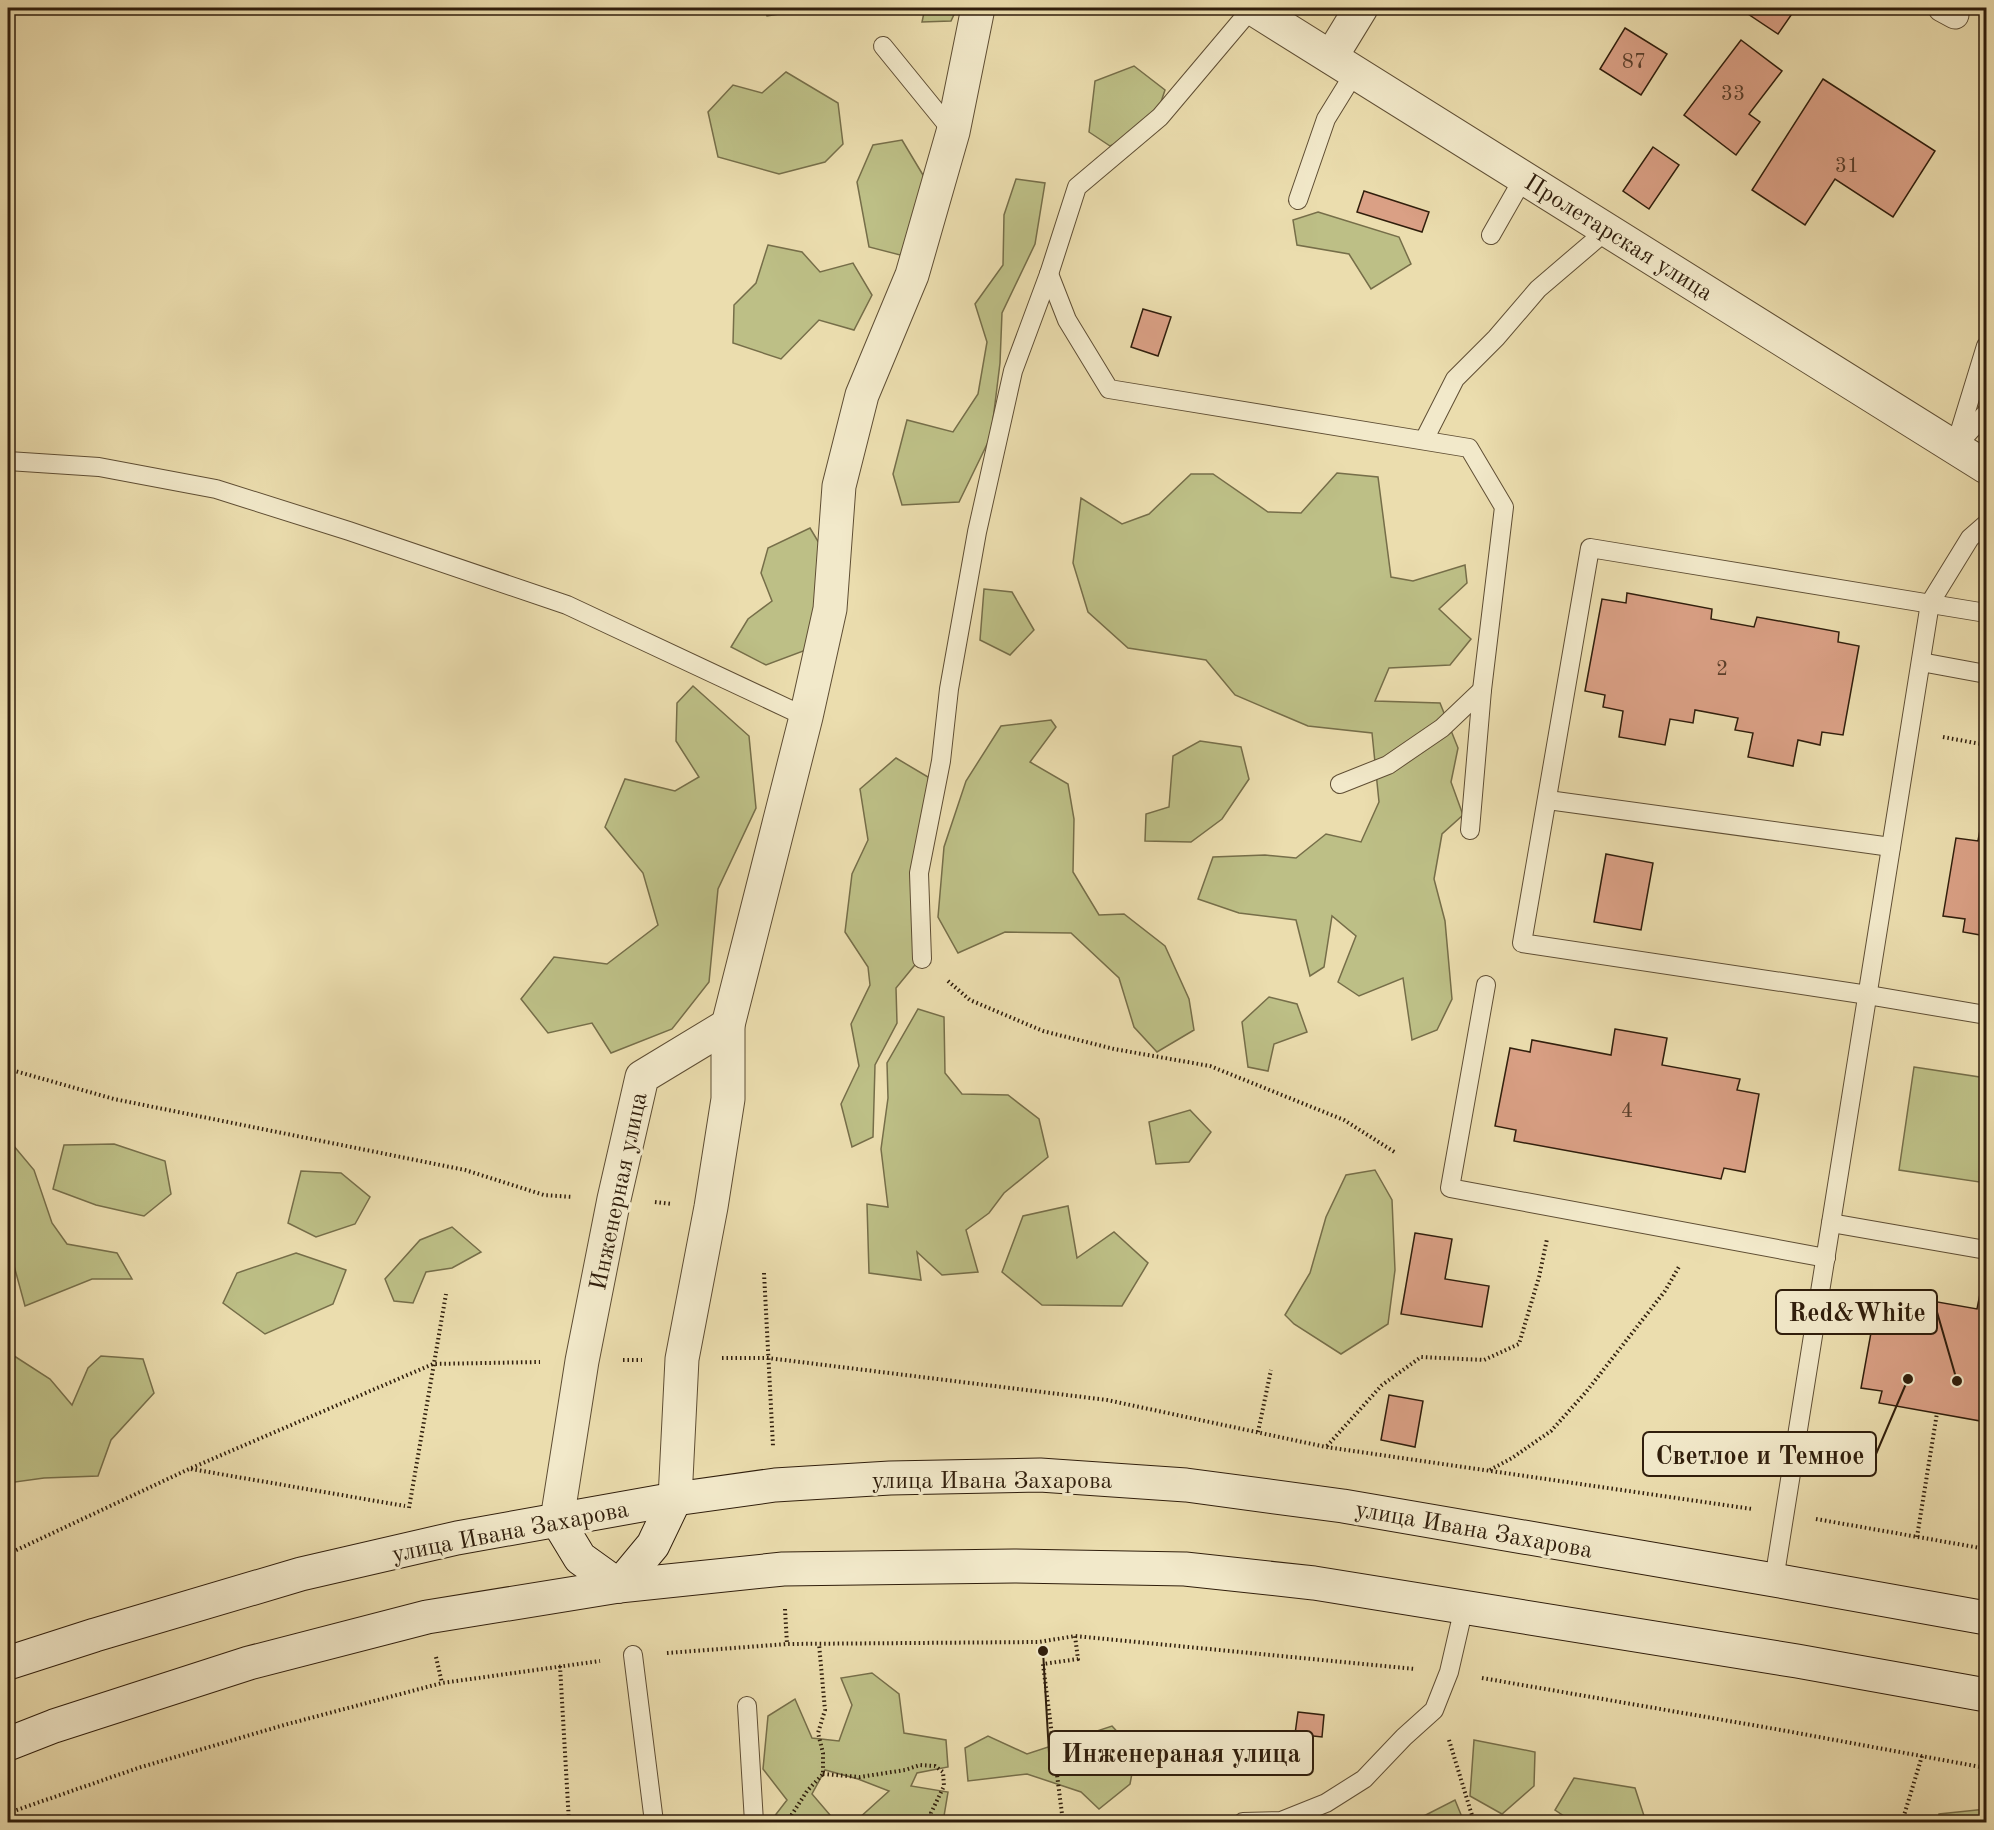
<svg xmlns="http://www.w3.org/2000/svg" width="1994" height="1830" viewBox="0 0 1994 1830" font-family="'Old Standard TT',serif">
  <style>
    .green { fill: #bdbf86; stroke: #766e49; stroke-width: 1.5 }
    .building { fill: #daa085; stroke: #301e0c; stroke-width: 1.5 }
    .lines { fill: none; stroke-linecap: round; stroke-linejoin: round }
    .service-casing { stroke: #5f4e34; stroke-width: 20 }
    .pedestrian-casing { stroke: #5f4e34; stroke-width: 29 }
    .minor-casing { stroke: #5f4e34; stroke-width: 35 }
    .secondary-casing { stroke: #301e0c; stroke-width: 35 }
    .path { stroke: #301e0c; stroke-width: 4; stroke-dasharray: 1.5 3; stroke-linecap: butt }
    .service { stroke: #f2e9ca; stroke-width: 18 }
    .pedestrian { stroke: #f2e9ca; stroke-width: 27 }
    .minor { stroke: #f2e9ca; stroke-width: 33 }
    .secondary { stroke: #f2e9ca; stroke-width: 33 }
    .labels { text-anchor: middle; stroke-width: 6; stroke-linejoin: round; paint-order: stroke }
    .number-label { font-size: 21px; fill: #5a3e2a }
    .street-label { font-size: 24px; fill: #301e0c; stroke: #f2e9ca }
    .leader { fill: none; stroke: #301e0c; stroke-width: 2 }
    .callout-dot { fill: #301e0c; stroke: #f2e9ca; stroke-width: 2 }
    .callout { fill: #f2e9ca; stroke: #301e0c; stroke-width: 2 }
    .callout-label { font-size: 26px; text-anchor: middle; font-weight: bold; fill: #301e0c }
  </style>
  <rect width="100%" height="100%" fill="#ebddae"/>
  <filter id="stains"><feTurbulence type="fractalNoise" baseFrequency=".00333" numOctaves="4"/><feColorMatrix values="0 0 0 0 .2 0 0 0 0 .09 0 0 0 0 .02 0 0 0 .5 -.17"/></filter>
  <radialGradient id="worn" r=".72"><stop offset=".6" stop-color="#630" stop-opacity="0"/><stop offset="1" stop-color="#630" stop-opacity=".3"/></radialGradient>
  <!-- green -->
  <g class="green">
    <polygon points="764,8 798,8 798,11 767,16"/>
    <polygon points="925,8 957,8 951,21 922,22"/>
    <polygon points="1134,66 1165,90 1153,126 1110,146 1089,132 1095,81"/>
    <polygon points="786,72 838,103 843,144 825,162 779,174 718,157 708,112 733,85 762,93"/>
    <polygon points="902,140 926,180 919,226 900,255 869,247 857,182 873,145"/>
    <polygon points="1016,179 1045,183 1035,244 1002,313 1000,363 991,436 959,502 902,505 893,474 907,420 953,432 978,394 987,342 975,304 1003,265 1004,215"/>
    <polygon points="1318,212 1399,237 1411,264 1371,289 1349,254 1297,245 1293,220"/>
    <polygon points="768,245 802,252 820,272 853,263 872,295 854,330 819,320 781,359 733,343 734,305 756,283"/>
    <polygon points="1337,473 1378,477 1391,577 1413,581 1465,565 1467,583 1439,609 1471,639 1450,665 1389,668 1375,701 1440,703 1458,748 1451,782 1463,815 1442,834 1434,879 1445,921 1452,999 1437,1030 1412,1040 1403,978 1359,996 1338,982 1356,936 1332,916 1324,967 1310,976 1296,920 1239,913 1198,899 1213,857 1265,855 1296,858 1326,834 1361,842 1379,802 1372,733 1308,726 1235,695 1206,660 1128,648 1088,612 1073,563 1081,498 1122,524 1149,514 1191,474 1213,474 1268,512 1301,513"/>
    <polygon points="810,528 828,558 806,650 766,665 731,647 748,619 772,601 761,573 768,548"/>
    <polygon points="984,589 1012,592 1034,630 1010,655 980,640"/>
    <polygon points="693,686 749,736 756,808 718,889 709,982 672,1029 611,1053 592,1023 548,1033 521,999 554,957 607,964 658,925 643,873 605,827 625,779 675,791 699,777 676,741 677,703"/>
    <polygon points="1051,720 1056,727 1030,762 1068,784 1074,819 1073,872 1099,915 1124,914 1165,946 1189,999 1194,1030 1157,1052 1134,1027 1119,978 1071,933 1005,932 958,953 938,917 944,847 966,781 1001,726"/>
    <polygon points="1200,741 1241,747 1249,779 1222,819 1191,842 1145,841 1146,814 1169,807 1173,756"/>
    <polygon points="896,758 928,777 933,839 914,908 919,960 896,988 897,1023 875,1065 873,1137 852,1147 841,1104 859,1066 851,1024 870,985 868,967 845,932 852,874 868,840 860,789"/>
    <polygon points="1269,997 1297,1004 1307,1032 1274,1044 1268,1071 1248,1067 1242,1022"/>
    <polygon points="918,1009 944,1017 945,1073 962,1094 1008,1095 1039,1119 1048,1157 1004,1193 989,1213 966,1230 978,1272 942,1275 917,1252 921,1280 869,1273 867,1204 888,1207 881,1149 888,1098 887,1063"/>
    <polygon points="1914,1067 1986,1078 1986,1183 1899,1170"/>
    <polygon points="1190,1110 1211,1132 1189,1162 1156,1164 1149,1122"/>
    <polygon points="8,1139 34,1170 52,1223 67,1244 117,1253 132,1279 92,1279 25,1306 13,1262 8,1262"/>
    <polygon points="114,1144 165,1161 171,1194 144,1216 96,1205 53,1189 64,1145"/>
    <polygon points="1375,1170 1392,1200 1395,1270 1388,1324 1341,1354 1294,1324 1285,1315 1310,1273 1326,1217 1346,1175"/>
    <polygon points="301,1171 341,1173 370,1197 355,1224 316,1237 288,1223"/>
    <polygon points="1068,1206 1077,1258 1114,1232 1148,1263 1122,1306 1042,1305 1002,1272 1023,1216"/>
    <polygon points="452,1227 481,1252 452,1268 426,1272 413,1303 394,1301 385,1279 420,1240"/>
    <polygon points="296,1253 346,1270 333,1304 265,1334 223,1303 237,1273"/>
    <polygon points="8,1352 50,1379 72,1405 88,1368 101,1356 143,1359 154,1393 111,1440 98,1476 44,1478 8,1483"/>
    <polygon points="872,1673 899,1694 904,1733 946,1740 948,1767 917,1773 911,1786 948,1792 943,1822 873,1822 857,1820 889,1791 858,1779 825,1770 812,1794 836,1822 770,1822 787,1800 763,1769 768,1716 795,1699 812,1738 839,1741 852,1705 841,1678"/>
    <polygon points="1112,1726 1136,1752 1130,1784 1099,1809 1081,1792 1027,1774 968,1781 965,1748 988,1736 1027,1754"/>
    <polygon points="1474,1740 1535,1752 1534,1786 1502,1814 1470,1796"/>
    <polygon points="1574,1778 1635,1788 1646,1822 1573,1822 1555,1810"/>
    <polygon points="1455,1800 1464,1822 1412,1822"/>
    <polygon points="1986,1809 1986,1822 1938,1822 1939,1814"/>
  </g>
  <!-- building -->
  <g class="building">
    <polygon points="1739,8 1796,8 1778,34"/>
    <polygon points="1625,28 1667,54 1641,95 1600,69"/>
    <polygon points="1741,40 1782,71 1749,114 1760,122 1736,155 1684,115"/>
    <polygon points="1823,79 1935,151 1893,217 1835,179 1805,225 1752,190"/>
    <polygon points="1653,147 1679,165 1649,209 1623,191"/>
    <polygon points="1364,191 1429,212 1422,232 1357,212"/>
    <polygon points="1143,309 1171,317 1158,356 1131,347"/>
    <polygon points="1627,593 1712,609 1711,619 1754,627 1757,617 1839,632 1838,642 1859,646 1843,735 1822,732 1820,745 1798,740 1793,766 1748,757 1753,733 1735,730 1738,718 1695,710 1693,723 1670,719 1665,745 1619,737 1623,711 1603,707 1605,695 1585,691 1602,599 1626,603"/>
    <polygon points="1980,830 1986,831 1986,936 1963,932 1965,919 1943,916 1956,838 1978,841"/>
    <polygon points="1606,854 1653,863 1641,930 1594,922"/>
    <polygon points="1615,1029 1667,1038 1662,1065 1740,1079 1737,1090 1759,1094 1745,1172 1724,1168 1721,1179 1646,1165 1514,1141 1516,1130 1495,1126 1510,1048 1530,1052 1532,1040 1611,1055"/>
    <polygon points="1415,1233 1452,1239 1445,1279 1489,1286 1482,1327 1401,1314"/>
    <polygon points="1981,1289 1986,1290 1986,1422 1879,1403 1882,1391 1861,1388 1876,1305 1895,1309 1898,1295 1977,1309"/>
    <polygon points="1389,1395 1423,1401 1415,1447 1381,1440"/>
    <polygon points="1298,1712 1324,1715 1322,1737 1295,1734"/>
  </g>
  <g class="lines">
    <!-- service casing -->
    <g class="service-casing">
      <g id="service">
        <polyline points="883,46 953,132"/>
        <polyline points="1298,200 1326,119 1355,72"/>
        <polyline points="1491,235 1524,177"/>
        <polyline points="1049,274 1067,320 1109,389 1469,448 1504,507 1482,690 1470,830"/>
        <polyline points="1424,440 1455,379 1496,338 1538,289 1607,230"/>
        <polyline points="1959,443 1986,413"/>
        <polyline points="1955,447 1986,346"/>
        <polyline points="8,461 99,467 216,489 349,531 567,605 806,717"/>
        <polyline points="1986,613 1590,548 1522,943 1868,995 1986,1015"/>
        <polyline points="1921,662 1986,674"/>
        <polyline points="1340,784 1388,765 1442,728 1482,690"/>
        <polyline points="1548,800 1891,847"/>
        <polyline points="922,959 919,873 941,761 949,689 977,532 1013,371 1049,274 1077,187 1160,117 1252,8"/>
        <polyline points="1486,985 1450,1188 1826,1258"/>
        <polyline points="1831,1223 1986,1250"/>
        <polyline points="1774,1580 1930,603 1970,538 1986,524"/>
        <polyline points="633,1655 654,1822"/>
        <polyline points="747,1706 754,1822"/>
        <polyline points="1243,1822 1281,1821 1326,1803 1364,1779 1404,1737 1434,1710 1449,1672 1464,1607"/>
      </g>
    </g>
    <!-- pedestrian casing -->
    <g class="pedestrian-casing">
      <polyline id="pedestrian" points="1942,8 1955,15"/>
    </g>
    <!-- minor casing -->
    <g class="minor-casing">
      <g id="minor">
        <polyline points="1252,8 1986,467"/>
        <polyline points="1331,57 1361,8"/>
        <polyline points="675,1499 682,1359 711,1207 728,1099 728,1025 806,717 830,609 839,486 862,395 912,275 953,132 978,8"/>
        <polyline points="557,1520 582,1361 614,1199 642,1077 728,1025"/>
      </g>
    </g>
    <!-- secondary casing -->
    <g class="secondary-casing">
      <g id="secondary">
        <polyline points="557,1520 580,1558 619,1586"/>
        <polyline points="619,1586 653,1545 675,1499"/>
        <polyline points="8,1663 95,1635 301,1574 457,1538 675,1499 775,1485 890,1478 1040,1475 1186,1485 1343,1506 1774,1580 1986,1618"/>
        <polyline points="8,1744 54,1726 249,1663 427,1617 619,1586 783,1569 1014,1566 1185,1569 1314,1583 1797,1661 1986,1695"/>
      </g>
    </g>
    <!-- path -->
    <g class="path">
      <polyline points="1943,737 1986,745"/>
      <polyline points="948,981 970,1000 1043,1031 1114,1049 1210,1066 1344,1120 1396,1153"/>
      <polyline points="8,1069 114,1099 465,1170 544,1195 573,1197"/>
      <polyline points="655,1202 672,1204"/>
      <polyline points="764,1273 773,1446"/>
      <polyline points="722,1358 768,1358 1107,1400 1326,1447 1752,1509"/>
      <polyline points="623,1360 642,1360"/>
      <polyline points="1258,1432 1271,1370"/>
      <polyline points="1327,1446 1382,1385 1421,1357 1484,1360 1519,1344 1539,1277 1547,1239"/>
      <polyline points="191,1469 405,1506"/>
      <polyline points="1490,1470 1512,1458 1551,1431 1586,1392 1665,1291 1680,1265"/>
      <polyline points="409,1508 446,1294"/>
      <polyline points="1816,1519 1986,1549"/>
      <polyline points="1917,1537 1937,1413"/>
      <polyline points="8,1554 189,1469 433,1364 540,1362"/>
      <polyline points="785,1609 787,1644"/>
      <polyline points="667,1653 787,1644 1039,1642 1075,1636 1415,1669"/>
      <polyline points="436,1657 442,1683"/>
      <polyline points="560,1666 569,1822"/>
      <polyline points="1482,1678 1781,1730 1986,1768"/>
      <polyline points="1449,1740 1474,1822"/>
      <polyline points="823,1774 860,1777 905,1770 920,1765 935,1766 943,1772 944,1786 931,1813 931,1822"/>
      <polyline points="8,1813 138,1768 284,1725 442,1683 600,1661"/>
      <polyline points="789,1819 807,1791 823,1774 823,1753 818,1733 825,1710 819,1644"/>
      <polyline points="1063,1822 1043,1664 1078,1659 1075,1636"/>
      <polyline points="1902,1822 1922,1756"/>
    </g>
    <!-- service -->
    <use href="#service" class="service"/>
    <!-- pedestrian -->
    <use href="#pedestrian" class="pedestrian"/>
    <!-- minor -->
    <use href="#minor" class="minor"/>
    <!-- secondary -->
    <use href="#secondary" class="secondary"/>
  </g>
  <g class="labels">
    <!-- number labels -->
    <g class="number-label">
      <text x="1634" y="68">87</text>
      <text x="1733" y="100">33</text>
      <text x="1847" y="172">31</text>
      <text x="1722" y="675">2</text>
      <text x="1627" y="1117">4</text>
    </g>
    <!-- street labels -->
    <g class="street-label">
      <text transform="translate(1619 237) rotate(32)" y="8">Пролетарская улица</text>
      <text transform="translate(618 1191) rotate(-78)" y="8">Инженерная улица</text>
      <text x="992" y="1488">улица Ивана Захарова</text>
      <text transform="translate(1474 1529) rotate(10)" y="8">улица Ивана Захарова</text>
      <text transform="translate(510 1531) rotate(-11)" y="8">улица Ивана Захарова</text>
    </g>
  </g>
  <!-- callouts -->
  <path class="leader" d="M1957 1381L1937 1312M1908 1379L1876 1454M1043 1651L1049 1753"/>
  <g class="callout-dot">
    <circle cx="1957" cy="1381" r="6"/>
    <circle cx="1908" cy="1379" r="6"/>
    <circle cx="1043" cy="1651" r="6"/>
  </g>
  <g class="callout">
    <rect x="1776" y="1290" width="161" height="44" rx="6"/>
    <rect x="1643" y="1432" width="233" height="44" rx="6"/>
    <rect x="1049" y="1731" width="264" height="44" rx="6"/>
  </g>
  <g class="callout-label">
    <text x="1857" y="1321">Red&amp;White</text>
    <text x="1760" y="1464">Светлое и Темное</text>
    <text x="1181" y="1762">Инженераная улица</text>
  </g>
  <!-- margin -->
  <rect width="1994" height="1830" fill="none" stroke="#ebddae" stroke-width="30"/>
  <rect x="9" y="9" width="1976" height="1812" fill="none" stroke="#301e0c" stroke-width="3"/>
  <rect x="15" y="15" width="1964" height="1800" fill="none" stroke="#301e0c" stroke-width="1.5"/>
  <rect width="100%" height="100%" filter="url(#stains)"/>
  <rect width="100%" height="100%" fill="url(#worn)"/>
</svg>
